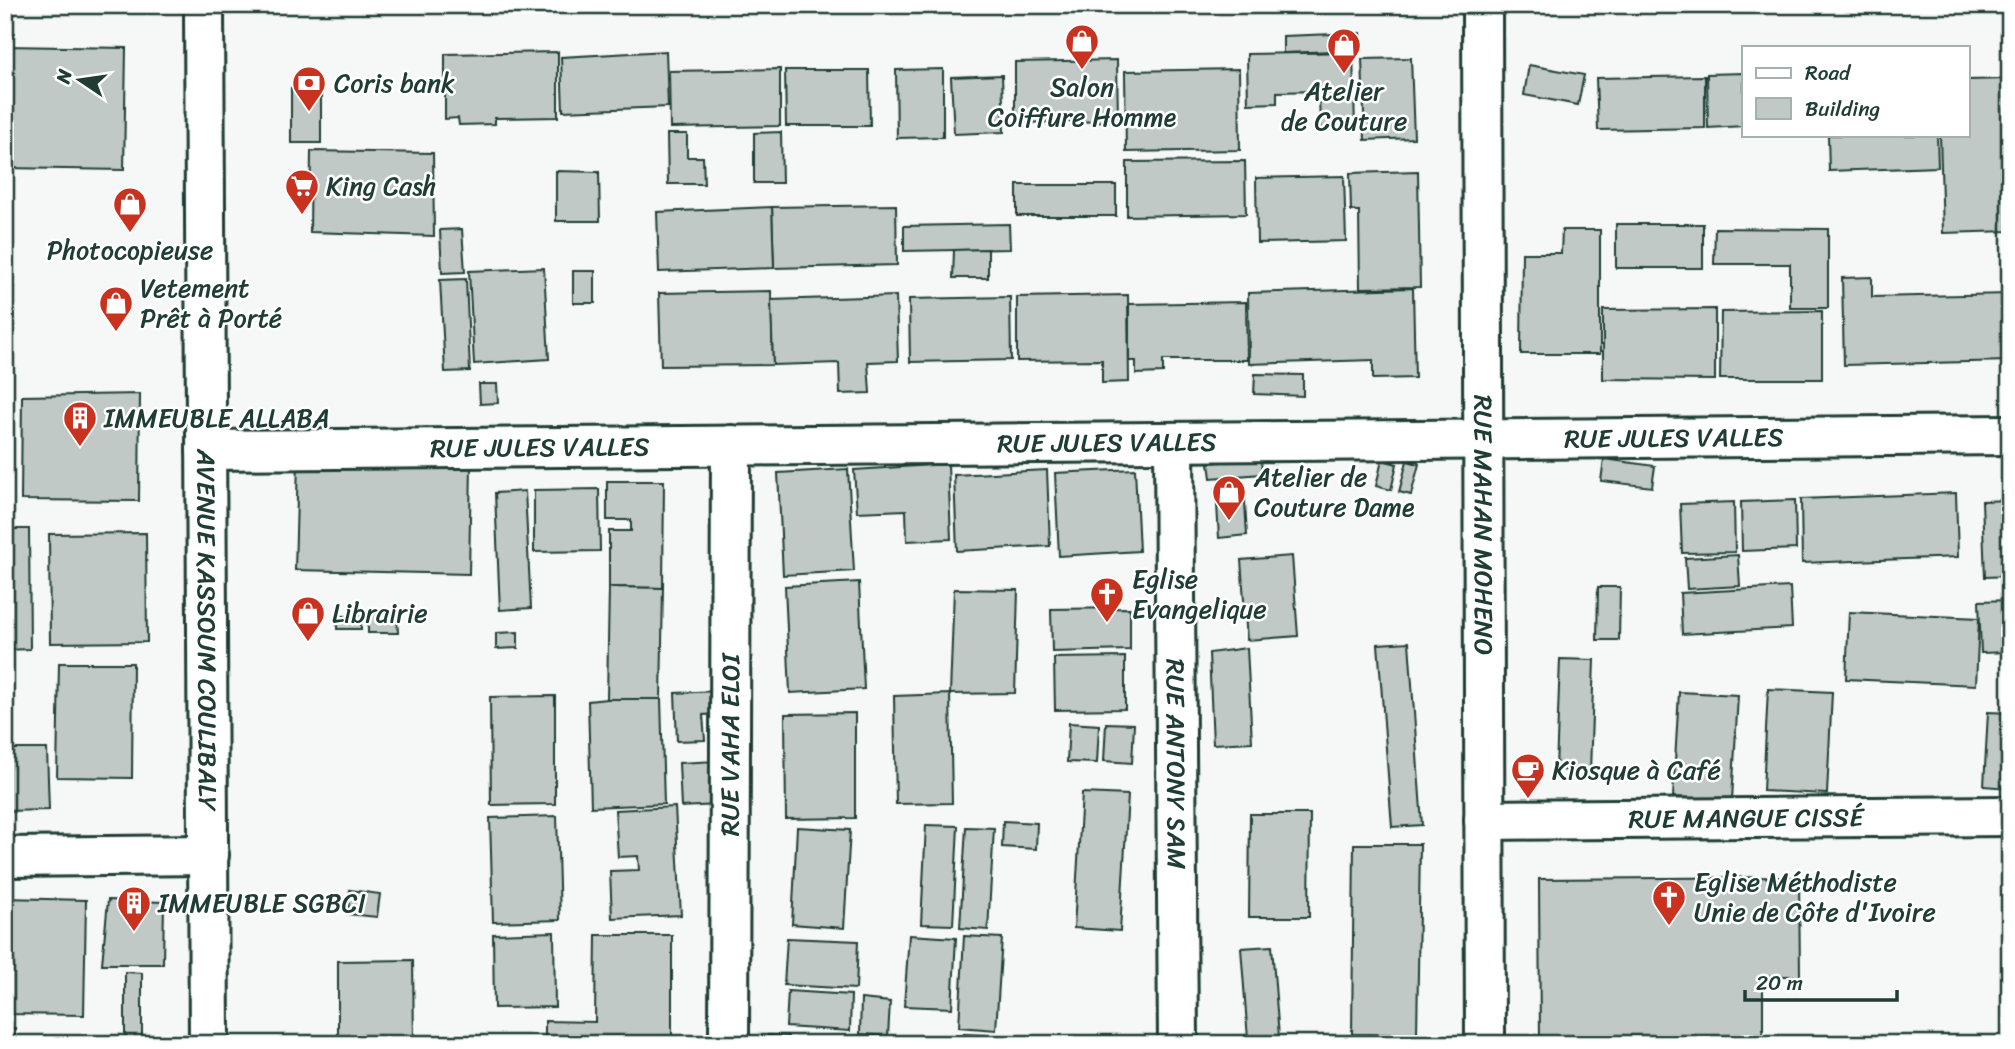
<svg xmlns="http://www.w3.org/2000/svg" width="2015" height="1049" viewBox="0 0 2015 1049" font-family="Sriracha,sans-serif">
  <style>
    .building { fill: #c0c9c6; stroke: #1f3d34; stroke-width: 2 }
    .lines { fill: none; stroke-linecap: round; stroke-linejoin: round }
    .minor-casing { stroke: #1f3d34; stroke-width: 44 }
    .minor { stroke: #fff; stroke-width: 38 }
    .labels { text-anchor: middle; stroke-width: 5; stroke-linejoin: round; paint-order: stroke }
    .poi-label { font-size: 26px; fill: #1f3d34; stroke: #fff; text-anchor: start }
    .street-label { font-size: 26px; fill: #1f3d34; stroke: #fff }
  </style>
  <rect width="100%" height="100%" fill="#f6f7f7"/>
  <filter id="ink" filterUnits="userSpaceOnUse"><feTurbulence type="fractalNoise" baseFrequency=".0143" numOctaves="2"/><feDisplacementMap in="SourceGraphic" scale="14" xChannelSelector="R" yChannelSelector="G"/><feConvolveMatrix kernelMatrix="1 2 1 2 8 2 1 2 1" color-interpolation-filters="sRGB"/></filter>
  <g filter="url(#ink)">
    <!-- building -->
    <g class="building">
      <polygon points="1361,33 1362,50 1283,53 1283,36"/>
      <polygon points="5,46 126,48 124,170 5,168"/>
      <polygon points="666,51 668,107 563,111 561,57"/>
      <polygon points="558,52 558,117 495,118 495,124 459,125 458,118 445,119 445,54"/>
      <polygon points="1353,52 1355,129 1320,129 1319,91 1277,92 1277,103 1248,104 1247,54"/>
      <polygon points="1411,58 1414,138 1365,140 1362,59"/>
      <polygon points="1117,60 1118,121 1015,123 1015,62"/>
      <polygon points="1529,65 1584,75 1578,105 1524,95"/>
      <polygon points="780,69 780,126 670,128 669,71"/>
      <polygon points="943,69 943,137 897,138 896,70"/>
      <polygon points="1239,69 1240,150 1126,152 1125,71"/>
      <polygon points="785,70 869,70 870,126 786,126"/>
      <polygon points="1744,73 1744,126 1708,128 1707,74"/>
      <polygon points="1002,75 1004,132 954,134 951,77"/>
      <polygon points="1705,76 1705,128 1598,130 1596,78"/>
      <polygon points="2010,79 2010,231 1943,233 1940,135 1968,135 1968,80"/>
      <polygon points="321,87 321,143 291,143 291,88"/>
      <polygon points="781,132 782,183 754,183 754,133"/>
      <polygon points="667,134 687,134 687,157 703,157 704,184 668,184"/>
      <polygon points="1828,135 1937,135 1938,167 1829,171"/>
      <polygon points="311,151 433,153 434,236 310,232"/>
      <polygon points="1245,161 1246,214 1127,216 1127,162"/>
      <polygon points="556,171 599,172 600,221 556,221"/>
      <polygon points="1418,171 1420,287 1360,288 1359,211 1351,211 1350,173"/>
      <polygon points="1344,176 1346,241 1257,243 1256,178"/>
      <rect x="1017" y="185" width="99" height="31"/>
      <polygon points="896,205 897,265 774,268 772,207"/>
      <polygon points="772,207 774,268 659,272 657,212"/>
      <polygon points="1009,224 1010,249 904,251 904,226"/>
      <rect x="1616" y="224" width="87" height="44"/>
      <polygon points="1715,228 1828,229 1828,308 1790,308 1790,264 1714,264"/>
      <polygon points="462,229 465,272 442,273 440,230"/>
      <polygon points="1562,230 1600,230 1600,354 1521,354 1522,253 1561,253"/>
      <polygon points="988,249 988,278 953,278 954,250"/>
      <polygon points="544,268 549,359 474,364 469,271"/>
      <rect x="573" y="271" width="22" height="32"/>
      <polygon points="1872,277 1872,297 2010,294 2010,361 1844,365 1842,278"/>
      <polygon points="466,279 470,371 445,372 440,280"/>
      <polygon points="1413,288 1415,378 1373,379 1373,360 1249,364 1248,293"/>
      <polygon points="771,291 773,365 661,366 659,293"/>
      <polygon points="1128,295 1129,382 1102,383 1102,360 1017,361 1017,297"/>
      <polygon points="896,296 898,361 868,362 870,393 840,394 839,363 773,365 771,300"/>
      <polygon points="1010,297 1011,360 910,362 909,299"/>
      <polygon points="1246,302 1247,360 1163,360 1163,373 1136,374 1136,361 1129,361 1129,304"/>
      <polygon points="1715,309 1715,380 1603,379 1603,310"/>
      <polygon points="1822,311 1822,379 1720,379 1721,312"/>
      <polygon points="1255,374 1303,375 1303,396 1254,394"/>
      <polygon points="479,384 497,384 498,403 480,404"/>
      <polygon points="140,394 139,501 21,500 22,396"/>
      <polygon points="1261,459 1262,474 1211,478 1209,463"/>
      <polygon points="1604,459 1655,466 1652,487 1601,481"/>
      <polygon points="1382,460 1397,464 1391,490 1376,486"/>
      <polygon points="298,461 471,464 469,574 295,570"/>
      <polygon points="1407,461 1419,464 1411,495 1399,492"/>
      <polygon points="948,464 951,539 907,541 906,510 857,512 854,470"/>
      <polygon points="848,469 854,571 783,575 778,473"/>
      <polygon points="1135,469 1139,551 1059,556 1055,473"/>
      <polygon points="1047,470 1050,546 957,551 954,475"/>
      <polygon points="607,481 664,481 663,588 609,587 609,531 631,531 631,520 607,520"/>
      <polygon points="1244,486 1247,535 1219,538 1216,488"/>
      <polygon points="599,489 600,551 534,552 534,490"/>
      <polygon points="525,491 531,608 500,610 495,493"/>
      <polygon points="1956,493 1958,557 1802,563 1801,499"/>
      <polygon points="1795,500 1796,549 1742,551 1741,502"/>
      <polygon points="2010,500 2010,576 1985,577 1982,501"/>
      <polygon points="1734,502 1735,552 1682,553 1680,504"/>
      <polygon points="5,529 29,529 30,649 5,650"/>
      <polygon points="146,533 147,642 50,643 49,534"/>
      <polygon points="1738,555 1740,586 1687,589 1685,558"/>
      <polygon points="1292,556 1298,636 1247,640 1241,560"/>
      <polygon points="859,582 864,689 790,693 785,586"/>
      <polygon points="609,587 663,588 661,699 607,699"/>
      <polygon points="1598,587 1620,587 1619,640 1597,640"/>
      <polygon points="1790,587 1792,628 1682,634 1680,593"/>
      <polygon points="954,589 1018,590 1015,693 950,694"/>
      <polygon points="2010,600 2010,652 1981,653 1979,601"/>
      <polygon points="1130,608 1130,650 1052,652 1051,609"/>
      <polygon points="1849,612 1979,618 1976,685 1846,679"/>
      <polygon points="368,614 397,614 398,633 368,633"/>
      <rect x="337" y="616" width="24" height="13"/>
      <polygon points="518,632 518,648 496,649 496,633"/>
      <polygon points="1409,642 1422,825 1392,827 1378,644"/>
      <polygon points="1247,648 1252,742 1213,744 1209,653"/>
      <polygon points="1125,657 1125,709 1055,710 1054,658"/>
      <polygon points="1560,659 1594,660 1590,771 1556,770"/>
      <polygon points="59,663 133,663 132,778 57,777"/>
      <polygon points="1768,689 1832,692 1827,794 1763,791"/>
      <polygon points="717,691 718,714 703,715 705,740 677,741 675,693"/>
      <polygon points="1679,692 1738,695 1732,800 1673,797"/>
      <polygon points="950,694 952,803 896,804 894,696"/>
      <polygon points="555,696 555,804 491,805 490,697"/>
      <polygon points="607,699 661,699 664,804 591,807 588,701"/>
      <polygon points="1988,712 2010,713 2010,788 1984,786"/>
      <polygon points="855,713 855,818 786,819 785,714"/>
      <polygon points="1069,723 1099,725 1097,763 1067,762"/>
      <polygon points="1106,723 1134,724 1132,763 1104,761"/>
      <polygon points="5,749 47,749 49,810 5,811"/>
      <polygon points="716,761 718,805 681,807 679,763"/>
      <polygon points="1082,793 1128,795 1120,931 1074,928"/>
      <polygon points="675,807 681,915 612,918 610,871 639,870 638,856 618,857 615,810"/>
      <polygon points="1250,814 1310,814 1309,917 1249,917"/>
      <polygon points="557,816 560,920 493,922 490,818"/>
      <polygon points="1003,821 1037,823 1036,849 1002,847"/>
      <polygon points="926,825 958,826 953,925 921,924"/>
      <polygon points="797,827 850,830 844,928 792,924"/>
      <polygon points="966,827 994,828 988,930 960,928"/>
      <polygon points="1354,844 1420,844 1417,1035 1352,1034"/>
      <polygon points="1799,877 1800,976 1763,976 1763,1044 1540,1044 1539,879"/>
      <polygon points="350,890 380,894 377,917 348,914"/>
      <polygon points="5,898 86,900 84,1015 5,1014"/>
      <polygon points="108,900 164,902 163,964 102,964"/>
      <polygon points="554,932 555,1007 494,1008 493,934"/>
      <polygon points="596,935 672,935 672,1044 545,1044 545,1021 595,1022"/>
      <polygon points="909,935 956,938 952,1008 904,1006"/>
      <polygon points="964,936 1002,938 996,1030 959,1027"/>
      <polygon points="787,938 858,941 856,989 784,985"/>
      <polygon points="1272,946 1279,1037 1248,1039 1241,948"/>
      <polygon points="413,960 414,1044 338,1044 338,961"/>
      <polygon points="125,972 142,973 142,1044 125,1044"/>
      <polygon points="788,991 851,995 850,1031 786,1027"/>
      <polygon points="861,999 890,1002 888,1036 860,1034"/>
      <rect x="5" y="1028" width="10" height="16"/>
      <polygon points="963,1034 1017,1037 1016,1044 962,1044"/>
      <polygon points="768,1035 788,1036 787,1044 768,1044"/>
      <polygon points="796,1038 843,1039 843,1044 796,1044"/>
    </g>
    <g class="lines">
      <!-- minor casing -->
      <g class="minor-casing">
        <g id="minor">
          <path id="s1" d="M204,5L209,1044"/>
          <path id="s2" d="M1482,5L1485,1044"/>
          <path id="s3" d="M1174,442L1178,1044"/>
          <path id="s4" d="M206,450L2010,435"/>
          <path id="s5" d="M1484,820L2010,816"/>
          <polyline points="5,857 209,855"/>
          <path id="s6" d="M729,1044L731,445"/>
        </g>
      </g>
      <!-- minor -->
      <use href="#minor" class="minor"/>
    </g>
  </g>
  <!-- icons -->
  <defs>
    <g id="shop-pin" transform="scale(1.75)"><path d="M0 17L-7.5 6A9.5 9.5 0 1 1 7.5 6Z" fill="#c8321e" stroke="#fff"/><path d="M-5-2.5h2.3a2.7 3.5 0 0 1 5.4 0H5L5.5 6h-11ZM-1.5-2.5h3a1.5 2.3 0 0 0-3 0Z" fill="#fff"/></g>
    <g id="bank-pin" transform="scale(1.75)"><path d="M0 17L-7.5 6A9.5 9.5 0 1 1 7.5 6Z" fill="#c8321e" stroke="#fff"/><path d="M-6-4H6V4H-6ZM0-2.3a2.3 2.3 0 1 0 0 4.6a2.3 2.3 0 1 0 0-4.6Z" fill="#fff"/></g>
    <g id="supermarket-pin" transform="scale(1.75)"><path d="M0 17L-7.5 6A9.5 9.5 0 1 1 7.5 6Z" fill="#c8321e" stroke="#fff"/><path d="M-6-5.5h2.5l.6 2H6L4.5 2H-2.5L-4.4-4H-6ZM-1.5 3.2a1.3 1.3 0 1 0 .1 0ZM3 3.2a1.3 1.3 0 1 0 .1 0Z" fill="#fff"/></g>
    <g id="building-pin" transform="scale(1.75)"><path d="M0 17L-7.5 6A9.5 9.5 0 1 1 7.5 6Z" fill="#c8321e" stroke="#fff"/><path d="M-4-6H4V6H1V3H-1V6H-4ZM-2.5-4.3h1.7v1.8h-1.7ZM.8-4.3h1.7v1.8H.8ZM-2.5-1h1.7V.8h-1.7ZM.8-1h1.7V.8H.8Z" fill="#fff"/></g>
    <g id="church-pin" transform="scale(1.75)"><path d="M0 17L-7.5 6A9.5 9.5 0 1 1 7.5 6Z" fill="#c8321e" stroke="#fff"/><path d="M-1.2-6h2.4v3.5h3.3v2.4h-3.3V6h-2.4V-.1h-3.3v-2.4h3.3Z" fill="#fff"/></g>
    <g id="cafe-pin" transform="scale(1.75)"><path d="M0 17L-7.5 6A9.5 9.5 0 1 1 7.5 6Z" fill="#c8321e" stroke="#fff"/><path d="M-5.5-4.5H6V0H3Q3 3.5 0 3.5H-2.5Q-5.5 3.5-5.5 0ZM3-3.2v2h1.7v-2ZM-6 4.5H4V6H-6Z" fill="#fff"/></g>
  </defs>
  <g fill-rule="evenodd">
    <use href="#shop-pin" x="1082" y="41"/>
    <use href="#shop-pin" x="1344" y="45"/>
    <use href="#bank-pin" x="309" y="83"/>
    <use href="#supermarket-pin" x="302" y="186"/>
    <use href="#shop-pin" x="130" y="204"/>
    <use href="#shop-pin" x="116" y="303"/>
    <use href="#building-pin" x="80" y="418"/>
    <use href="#shop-pin" x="1229" y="492"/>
    <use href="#church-pin" x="1107" y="594"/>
    <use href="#shop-pin" x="308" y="613"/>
    <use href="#cafe-pin" x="1528" y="770"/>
    <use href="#church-pin" x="1669" y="897"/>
    <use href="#building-pin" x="134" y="903"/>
  </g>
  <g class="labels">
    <!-- poi labels -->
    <g class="poi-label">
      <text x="334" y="92">Coris bank</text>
      <text x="1082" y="96" text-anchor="middle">Salon<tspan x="1082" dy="30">Coiffure Homme</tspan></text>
      <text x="1344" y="100" text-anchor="middle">Atelier<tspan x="1344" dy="30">de Couture</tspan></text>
      <text x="326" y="195">King Cash</text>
      <text x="130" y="259" text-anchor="middle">Photocopieuse</text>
      <text x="140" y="297">Vetement<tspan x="140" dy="30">Prêt à Porté</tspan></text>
      <text x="104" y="427">IMMEUBLE ALLABA</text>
      <text x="1254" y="486">Atelier de<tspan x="1254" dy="30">Couture Dame</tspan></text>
      <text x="1132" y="588">Eglise<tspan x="1132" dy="30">Evangelique</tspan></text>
      <text x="332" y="622">Librairie</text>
      <text x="1552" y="779">Kiosque à Café</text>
      <text x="1694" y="891">Eglise Méthodiste<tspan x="1694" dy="30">Unie de Côte d'Ivoire</tspan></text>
      <text x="158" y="912">IMMEUBLE SGBCI</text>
    </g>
    <!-- street labels -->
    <g class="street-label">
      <text dy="9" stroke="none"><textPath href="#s4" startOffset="1468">RUE JULES VALLES</textPath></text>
      <text dy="9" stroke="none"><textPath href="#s4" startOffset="901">RUE JULES VALLES</textPath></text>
      <text dy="9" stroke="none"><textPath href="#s4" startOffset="334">RUE JULES VALLES</textPath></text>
      <text dy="9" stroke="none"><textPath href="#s2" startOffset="520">RUE MAHAN MOHENO</textPath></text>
      <text dy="9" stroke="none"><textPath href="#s1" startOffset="625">AVENUE KASSOUM COULIBALY</textPath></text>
      <text dy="9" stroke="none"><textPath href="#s6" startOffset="299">RUE VAHA ELOI</textPath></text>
      <text dy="9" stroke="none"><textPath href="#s3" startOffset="322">RUE ANTONY SAM</textPath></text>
      <text dy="9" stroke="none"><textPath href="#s5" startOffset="262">RUE MANGUE CISSÉ</textPath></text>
    </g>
  </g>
  <!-- margin -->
  <rect width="2015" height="1049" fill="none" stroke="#fff" stroke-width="28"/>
  <rect x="14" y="14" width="1987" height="1021" fill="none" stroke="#1f3d34" stroke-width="2.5" filter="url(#ink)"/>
  <!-- legend -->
  <rect x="1742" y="46" width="228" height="91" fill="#ffffff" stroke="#a5b1ae" stroke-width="2"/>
  <rect x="1756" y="68" width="35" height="10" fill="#ffffff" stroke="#a5b1ae" stroke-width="2"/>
  <text x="1805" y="80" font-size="21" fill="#1f3d34">Road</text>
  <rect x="1756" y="98" width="35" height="21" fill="#c0c9c6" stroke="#a5b1ae" stroke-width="2"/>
  <text x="1805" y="116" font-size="21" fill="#1f3d34">Building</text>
  <!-- north arrow -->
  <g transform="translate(80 80) rotate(283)" stroke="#ffffff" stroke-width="5" paint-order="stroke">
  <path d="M0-5L12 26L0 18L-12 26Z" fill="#1f3d34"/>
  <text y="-10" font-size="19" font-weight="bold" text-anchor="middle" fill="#1f3d34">N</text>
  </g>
  <!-- scale -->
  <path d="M1745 990v10h152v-10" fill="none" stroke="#1f3d34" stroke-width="3.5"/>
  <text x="1756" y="990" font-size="21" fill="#1f3d34" stroke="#ffffff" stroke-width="5" paint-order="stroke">20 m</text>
</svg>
